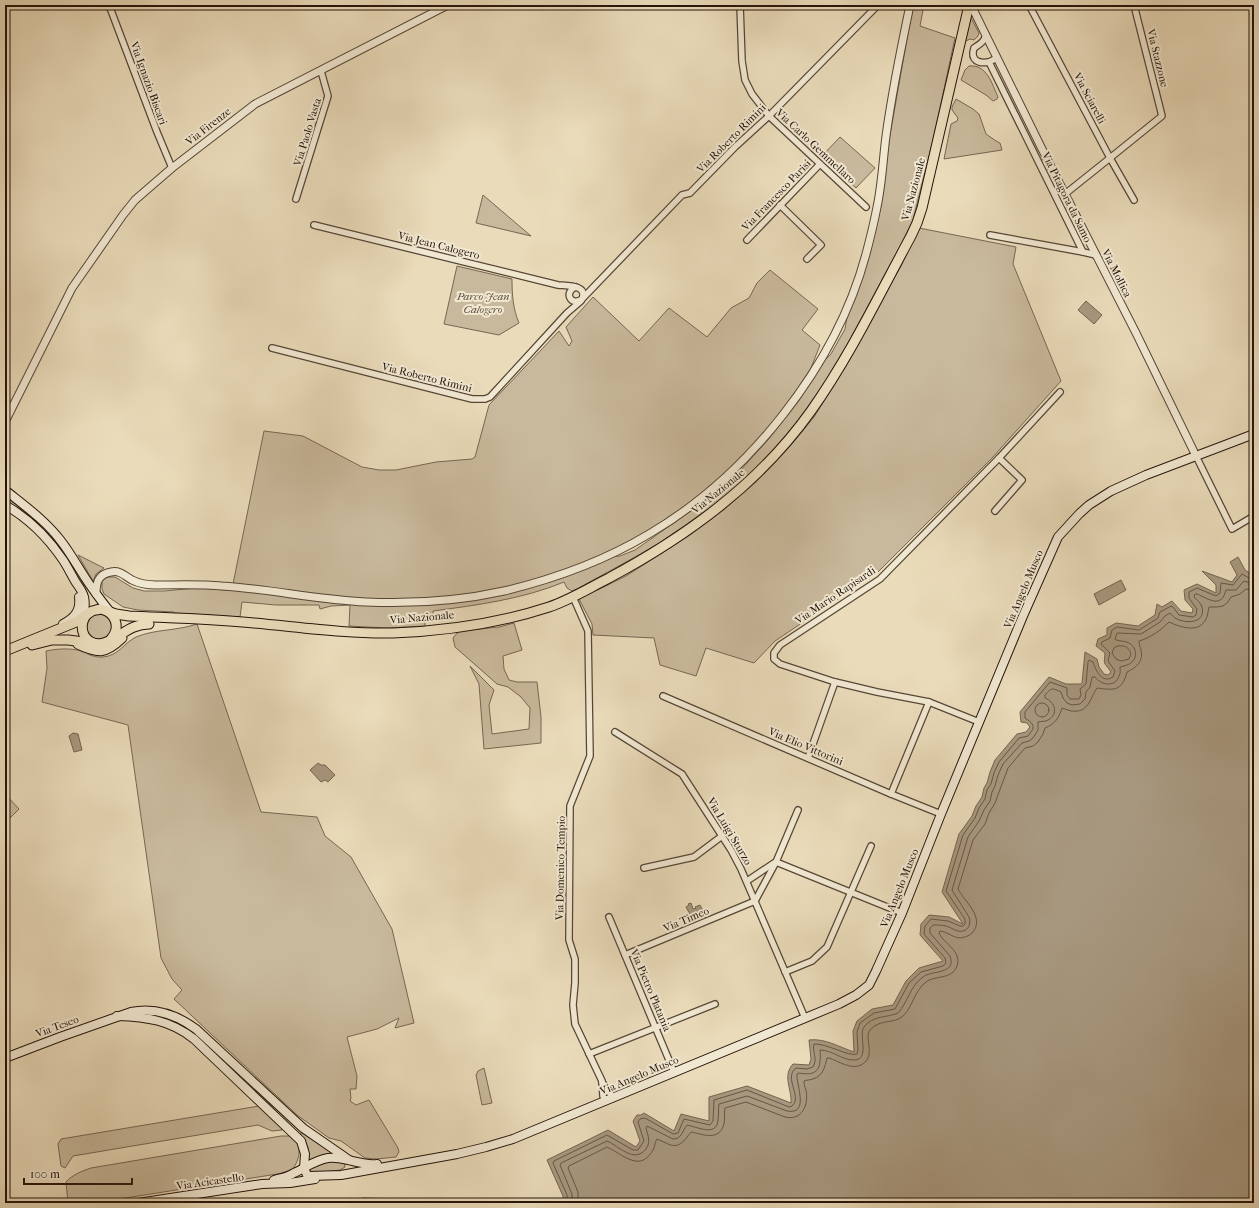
<svg xmlns="http://www.w3.org/2000/svg" width="1259" height="1208" viewBox="0 0 1259 1208" font-family="'IM FELL French Canon',serif">
  <style>
    .green { fill: #c9b99c; stroke: #776653 }
    .water { fill: #a7977e; stroke: #736350 }
    .lines { fill: none; stroke-linecap: round; stroke-linejoin: round }
    .shore { stroke: #665644; stroke-width: 1 }
    .minor-casing { stroke: #564636; stroke-width: 8 }
    .tertiary-casing { stroke: #564636; stroke-width: 9 }
    .secondary-casing { stroke: #25140a; stroke-width: 10 }
    .primary-casing { stroke: #25140a; stroke-width: 11 }
    .minor { stroke: #f1e8d2; stroke-width: 5.5 }
    .tertiary { stroke: #f1e8d2; stroke-width: 7 }
    .secondary { stroke: #f1e8d2; stroke-width: 8 }
    .primary { stroke: #eadbba; stroke-width: 9 }
    .labels { text-anchor: middle; stroke-width: 4; stroke-linejoin: round; paint-order: stroke }
    .street-label { font-size: 11px; fill: #25140a; stroke: #f1e8d2 }
    .park-label { font-size: 11px; font-style: italic; fill: #5e4e3d; stroke: #f1e8d2 }
  </style>
  <rect width="100%" height="100%" fill="#eadbba"/>
  <filter id="stains"><feTurbulence type="fractalNoise" baseFrequency=".005" numOctaves="4"/><feColorMatrix values="0 0 0 0 .2 0 0 0 0 .09 0 0 0 0 .02 0 0 0 .5 -.17"/></filter>
  <radialGradient id="worn" r=".72"><stop offset=".6" stop-color="#630" stop-opacity="0"/><stop offset="1" stop-color="#630" stop-opacity=".3"/></radialGradient>
  <!-- green -->
  <g class="green">
    <path d="M913,5H924L920,26L955,38L933,140L913,220L898,250L847,345L825,382L804,413L779,444L747,477L713,506L655,546L577,589L572,591L567,588L564,582C523,599 478,605 433,611V616L425,617V626L387,628L349,626L350,605L331,606L320,609L319,605H276L242,602L240,617L175,613L174,612L138,610L123,607L104,594L102,589V582L104,579L109,577H115L133,588L144,591H164L197,588L243,591L340,602L462,601L611,557L620,556L635,550L711,497L738,473L768,440L798,402L823,362L831,354L845,329L848,311L866,265L881,206L890,135Z"/>
    <polygon points="970,16 979,33 978,36 974,40 970,39 964,42"/>
    <path d="M969,66C987,64 992,84 998,97L997,99L993,101L986,95L961,80L965,70Z"/>
    <polygon points="956,99 973,109 979,114 986,134 996,141 1000,143 1002,150 944,159 951,124 957,121 958,118 952,110 952,107"/>
    <polygon points="840,137 875,168 856,188 822,156"/>
    <polygon points="483,195 531,236 476,223"/>
    <polygon points="919,228 1016,247 1013,264 1061,381 992,458 878,572 775,641 754,663 706,648 696,676 660,665 654,638 593,635 592,624 579,599 626,576 690,535 726,508 756,482 791,445 814,417 833,386 901,266"/>
    <path d="M457,266L512,279C512,295 513,309 519,323L499,335L444,324Z"/>
    <polygon points="770,270 818,309 802,330 820,345 811,368 792,398 774,422 742,458 696,499 645,533 619,547 577,567 504,589 433,599 368,600 233,584 264,431 303,436 362,467 379,470 396,470 436,462 472,459 475,457 489,405 559,331 569,346 572,341 566,327 593,297 639,341 669,308 707,337 731,308 749,298 757,283"/>
    <path d="M6,497C32,517 55,537 73,566C77,572 82,578 84,585L81,586C67,551 39,517 5,501Z"/>
    <polygon points="78,555 104,568 96,574 93,581"/>
    <circle cx="99" cy="627" r="13"/>
    <polygon points="514,623 522,650 503,656 504,669 509,680 517,682 537,682 541,717 541,743 484,749 479,684 470,666 494,690 489,705 492,734 529,729 530,708 521,697 508,687 497,684 455,647 453,638 459,631 499,627"/>
    <path d="M197,624L261,812L317,817L325,836L351,857L392,929L414,1023L395,1028L399,1018L377,1029L347,1037L357,1076L356,1089H350L351,1098L350,1101L356,1105L369,1100L398,1148L399,1152L396,1157L376,1159L365,1158L341,1141L329,1138L297,1115L174,999L182,990L172,979L161,958L128,725L42,702L47,668L46,651C56,649 67,648 77,650C86,652 92,658 103,657C118,656 124,643 136,637C155,629 177,631 197,624Z"/>
    <polygon points="5,794 19,809 8,820 5,817"/>
    <polygon points="484,1068 492,1103 482,1105 476,1075 478,1071"/>
    <polygon points="259,1106 282,1126 282,1130 272,1131 258,1125 73,1156 65,1168 61,1166 58,1144 61,1139"/>
    <polygon points="300,1133 302,1133 337,1156 307,1163 308,1147"/>
    <path d="M281,1136H289C291,1138 294,1140 296,1142C303,1151 297,1165 290,1172L94,1203H68L66,1182C72,1175 82,1171 91,1168Z"/>
    <polygon points="328,1161 344,1161 345,1167 340,1170 310,1174 308,1168"/>
  </g>
  <!-- water -->
  <g class="water">
    <polygon points="1086,301 1102,315 1094,324 1078,310"/>
    <path d="M1238,557L1245,570L1254,576V1203H563V1196L547,1160L608,1130L636,1147L640,1141L633,1121L637,1115H641L644,1113L674,1131L681,1114L709,1121V1097L747,1086L791,1103C792,1089 782,1076 793,1064L809,1065L811,1059L809,1040C825,1038 839,1047 854,1052L853,1031L857,1021L872,1009L893,1005L906,981L919,968L943,961L920,935L921,924L929,915L949,917L963,924L942,892L959,834L972,816L976,806L982,797L984,788L987,783L990,772L995,760L1017,734L1026,732L1030,727L1027,723L1021,722L1020,712L1049,677L1066,684H1081L1082,683L1085,652L1097,659L1099,667L1104,674L1108,675L1111,672C1103,660 1104,667 1105,653L1096,646L1098,639L1107,635V628L1116,623L1138,626L1155,615L1157,604L1162,607L1172,601L1181,611L1192,613L1193,609L1185,600L1184,590L1197,584L1216,593V585L1202,571L1232,582L1237,575L1230,562Z"/>
    <polygon points="1121,580 1126,590 1099,605 1094,594"/>
    <polygon points="73,733 78,734 82,750 74,752 69,736"/>
    <polygon points="318,763 321,765 325,765 335,775 328,782 325,780 321,782 310,770"/>
    <polygon points="691,903 693,909 696,908 695,907 700,905 704,913 692,918 686,907 689,905 688,904"/>
    <polygon points="363,1198 441,1200 445,1203 346,1203"/>
  </g>
  <g class="lines">
    <!-- shore -->
    <g class="shore">
      <path d="M1118,646C1125,645 1129,647 1131,654L1129,659L1121,661L1116,659L1112,653L1114,648Z"/>
      <circle cx="1042" cy="710" r="7"/>
      <polyline points="360,1203 364,1202 401,1203"/>
      <path d="M567,1203V1195L553,1163L554,1161L607,1135L633,1150H638L644,1141L638,1122L640,1119L645,1118L673,1134L678,1133L684,1119L710,1125L713,1121L714,1100L747,1090L789,1107L792,1106C803,1097 783,1078 796,1068L807,1069L813,1067C818,1059 812,1052 814,1044C826,1043 849,1057 857,1054L858,1050L857,1032L860,1023L874,1013L895,1009L909,983L921,972L943,966L946,963L945,958L924,934L925,926L931,919L948,921L960,926H963L965,924V919L946,891L963,835L975,818L979,808L985,799L987,790L991,784L994,773L999,762L1019,738L1028,736L1033,729C1034,723 1029,721 1025,718V712L1050,682L1067,688V695L1070,699H1079L1081,695L1080,689L1086,684L1088,662L1089,660L1093,662C1096,671 1102,684 1113,677L1115,671L1108,661L1110,653L1101,644L1102,642L1110,638L1112,630L1117,627L1139,630L1158,618L1160,612L1171,606L1173,607L1179,615L1193,617L1196,615L1197,609L1189,598V592L1197,588L1216,596L1220,593L1221,583L1233,585L1242,574L1251,579H1254"/>
      <path d="M572,1203V1194L560,1165L561,1163L607,1141C619,1146 634,1164 646,1149C651,1142 648,1136 646,1128L647,1126L673,1139C682,1139 682,1131 687,1125C697,1127 717,1137 718,1120C719,1115 718,1109 719,1104L747,1096L787,1111C810,1115 796,1085 797,1074L799,1073C810,1075 820,1074 820,1060C821,1056 820,1053 820,1050C832,1050 842,1060 853,1060C871,1061 858,1035 864,1027C873,1015 887,1018 898,1013C908,1002 910,986 923,977C931,970 957,975 950,956L930,933V928L933,925C937,925 942,925 946,926C950,927 954,930 958,931C967,933 972,925 969,917L952,890L968,837L979,821L984,810L990,801L992,792L995,786L998,775L1003,764L1022,743L1029,741L1033,738L1038,730V722C1041,721 1045,722 1048,720C1059,714 1055,702 1045,698V695C1052,687 1052,688 1061,692L1063,698L1067,703L1072,705L1080,704L1085,699L1086,692L1090,687L1092,677H1095C1101,685 1115,688 1119,676C1121,673 1120,670 1120,667C1124,666 1129,665 1132,662C1138,657 1136,646 1129,643C1125,641 1120,641 1116,640L1115,639L1117,633L1141,634L1160,622L1165,616L1170,613C1172,615 1174,618 1177,619C1187,624 1206,623 1202,607C1201,603 1197,600 1194,597L1195,594H1197C1209,599 1221,609 1226,590H1236L1244,581L1254,584"/>
      <path d="M578,1203V1192L568,1168L569,1166L607,1147C624,1155 641,1174 654,1148C655,1145 655,1142 657,1139C660,1140 663,1142 666,1143C679,1150 684,1141 691,1132C702,1134 719,1142 724,1124C725,1119 724,1113 725,1108L746,1102L785,1117C802,1121 809,1105 806,1090C805,1087 804,1085 804,1081C806,1080 810,1080 813,1079C823,1076 825,1067 827,1058H829C838,1061 851,1070 861,1065C878,1056 862,1037 871,1029C881,1019 892,1024 902,1017C912,1009 914,991 926,982C935,975 952,980 957,966C962,951 944,944 939,933L940,931C948,932 953,938 961,938C965,937 969,936 972,933C986,918 964,901 958,889L973,840L985,824L989,813L995,803L1008,768L1025,748L1033,746L1038,742L1043,734L1045,728C1055,724 1059,718 1062,708C1065,709 1068,710 1071,711C1089,713 1089,700 1097,688C1113,690 1122,692 1127,672C1136,668 1144,661 1141,650C1140,646 1139,645 1139,641C1150,638 1161,630 1169,622C1180,627 1199,634 1206,619C1208,615 1208,611 1209,607H1217L1223,606L1228,602L1231,597L1240,594L1246,589L1254,590"/>
    </g>
    <!-- minor casing -->
    <g class="minor-casing">
      <g id="minor">
        <polyline points="109,5 157,132 172,168"/>
        <polyline points="740,5 742,61 745,80 752,94 769,116 866,207"/>
        <polyline points="1029,5 1110,158 1134,200"/>
        <path d="M986,35C984,42 980,44 974,48C970,60 978,64 989,62"/>
        <polyline points="997,58 989,62 1083,252 1096,255"/>
        <polyline points="1065,194 1110,158 1162,116 1134,5"/>
        <polyline points="296,199 328,96 321,71"/>
        <polyline points="780,205 821,245 807,259"/>
        <path d="M314,225L558,285C568,286 588,285 582,299C571,307 563,292 576,287"/>
        <polyline points="990,235 1083,252"/>
        <polyline points="747,240 820,164"/>
        <polyline points="583,298 682,195 690,193 735,147 769,116 878,5"/>
        <polyline points="272,348 472,399 485,399 490,397 567,313 581,301"/>
        <polyline points="1196,456 1232,529 1254,516"/>
        <polyline points="995,511 1022,480 999,458"/>
        <polyline points="573,597 588,631 590,756 570,806 569,940 575,959 575,983 573,1005 575,1024 602,1081 603,1096 605,1101"/>
        <polyline points="663,696 891,794 941,814"/>
        <polyline points="979,722 929,702 877,692 835,682 780,664 774,659 774,653 780,645 880,579 999,458 1060,392"/>
        <polyline points="615,732 682,774 731,850 741,869 805,1018"/>
        <polyline points="808,758 835,682"/>
        <polyline points="891,794 929,702"/>
        <polyline points="798,810 776,862 902,913"/>
        <polyline points="644,868 694,857 722,836"/>
        <polyline points="747,881 774,863"/>
        <polyline points="609,917 674,1072"/>
        <polyline points="625,955 755,901 776,862"/>
        <polyline points="785,972 812,961 827,947 871,846"/>
        <polyline points="589,1054 715,1004"/>
        <polyline points="602,1082 613,1098"/>
      </g>
    </g>
    <!-- tertiary casing -->
    <g class="tertiary-casing">
      <g id="tertiary">
        <polyline points="971,5 1041,147 1136,333 1196,456"/>
        <polyline points="5,422 72,288 123,215 135,200 172,168 255,104 448,5"/>
        <path d="M96,594C96,583 98,574 111,572C120,570 125,576 132,580C140,584 147,585 156,585C178,585 200,584 222,586C270,589 318,600 366,602C412,604 459,601 504,591C554,579 604,561 649,534C748,476 836,366 866,254C870,239 874,223 877,207C882,184 883,159 886,136C892,92 901,48 910,5"/>
      </g>
    </g>
    <!-- secondary casing -->
    <g class="secondary-casing">
      <g id="secondary">
        <path d="M5,490C25,506 46,521 61,541C72,555 80,571 90,585C97,595 104,605 112,614"/>
        <path d="M5,505C28,518 48,538 63,560C67,566 71,574 75,581C78,586 82,590 84,597C86,605 84,613 83,621"/>
        <path d="M63,624C74,618 81,611 79,597"/>
        <path d="M117,1016C147,1017 170,1020 194,1039L301,1141L305,1154L304,1168L307,1175L310,1176L341,1175L457,1154L486,1147L513,1139L839,1004L856,995L869,985L876,971L902,913L941,814L1023,616L1058,537L1079,514L1089,505L1111,491L1146,475L1254,434"/>
        <path d="M5,1058L60,1037L131,1012C156,1007 177,1015 196,1029L303,1128L342,1155L349,1160"/>
        <path d="M274,1180C281,1178 288,1177 294,1173C305,1168 315,1160 328,1158C345,1156 359,1166 377,1164"/>
        <polyline points="138,1203 262,1184 290,1183 315,1179"/>
      </g>
    </g>
    <!-- primary casing -->
    <g class="primary-casing">
      <g id="primary">
        <path d="M107,611C118,618 119,630 111,639"/>
        <path d="M87,614C79,624 81,638 93,643"/>
        <path d="M78,644C99,653 104,655 122,638"/>
        <path d="M32,645L52,640H68L100,644C119,640 128,624 149,624"/>
        <path d="M5,651L76,622L92,611L96,610L101,609L116,614L129,616C171,618 212,619 254,623C299,627 347,634 393,633C444,631 500,623 549,607C570,600 589,588 609,578C687,536 759,484 811,411C850,356 879,295 911,236L917,223L922,208L969,5"/>
      </g>
    </g>
    <!-- minor -->
    <use href="#minor" class="minor"/>
    <!-- tertiary -->
    <use href="#tertiary" class="tertiary"/>
    <!-- secondary -->
    <use href="#secondary" class="secondary"/>
    <!-- primary -->
    <use href="#primary" class="primary"/>
  </g>
  <g class="labels">
    <!-- street labels -->
    <g class="street-label">
      <text transform="translate(1158 58) rotate(76)" y="4">Via Stazzone</text>
      <text transform="translate(149 83) rotate(70)" y="4">Via Ignazio Biscari</text>
      <text transform="translate(1090 98) rotate(62)" y="4">Via Sciarelli</text>
      <text transform="translate(208 126) rotate(-38)" y="4">Via Firenze</text>
      <text transform="translate(307 132) rotate(-73)" y="4">Via Paolo Vasta</text>
      <text transform="translate(731 138) rotate(-45)" y="4">Via Roberto Rimini</text>
      <text transform="translate(816 146) rotate(43)" y="4">Via Carlo Gemmellaro</text>
      <text transform="translate(913 189) rotate(-75)" y="4">Via Nazionale</text>
      <text transform="translate(776 195) rotate(-46)" y="4">Via Francesco Parisi</text>
      <text transform="translate(1067 197) rotate(64)" y="4">Via Pitagora da Samo</text>
      <text transform="translate(439 245) rotate(14)" y="4">Via Jean Calogero</text>
      <text transform="translate(1117 273) rotate(63)" y="4">Via Mollica</text>
      <text transform="translate(427 377) rotate(14)" y="4">Via Roberto Rimini</text>
      <text transform="translate(718 491) rotate(-39)" y="4">Via Nazionale</text>
      <text transform="translate(1023 589) rotate(-67)" y="4">Via Angelo Musco</text>
      <text transform="translate(835 595) rotate(-34)" y="4">Via Mario Rapisardi</text>
      <text transform="translate(422 617) rotate(-5)" y="4">Via Nazionale</text>
      <text transform="translate(806 746) rotate(23)" y="4">Via Elio Vittorini</text>
      <text transform="translate(730 831) rotate(59)" y="4">Via Luigi Sturzo</text>
      <text transform="translate(560 868) rotate(-89)" y="4">Via Domenico Tempio</text>
      <text transform="translate(899 888) rotate(-68)" y="4">Via Angelo Musco</text>
      <text transform="translate(686 919) rotate(-23)" y="4">Via Timeo</text>
      <text transform="translate(651 990) rotate(67)" y="4">Via Pietro Platania</text>
      <text transform="translate(57 1026) rotate(-20)" y="4">Via Teseo</text>
      <text transform="translate(639 1075) rotate(-23)" y="4">Via Angelo Musco</text>
      <text transform="translate(210 1181) rotate(-8)" y="4">Via Acicastello</text>
    </g>
    <!-- park labels -->
    <g class="park-label">
      <text x="483" y="300">Parco Jean<tspan x="483" dy="13">Calogero</tspan></text>
    </g>
  </g>
  <!-- margin -->
  <rect width="1259" height="1208" fill="none" stroke="#eadbba" stroke-width="20"/>
  <rect x="6" y="6" width="1247" height="1196" fill="none" stroke="#25140a" stroke-width="2"/>
  <rect x="10" y="10" width="1239" height="1188" fill="none" stroke="#25140a"/>
  <!-- scale -->
  <path d="M24 1178v6h108v-6" fill="none" stroke="#25140a" stroke-width="2"/>
  <text x="30" y="1178" font-size="12" fill="#25140a" stroke="#f1e8d2" stroke-width="3" paint-order="stroke">100 m</text>
  <rect width="100%" height="100%" filter="url(#stains)"/>
  <rect width="100%" height="100%" fill="url(#worn)"/>
</svg>
